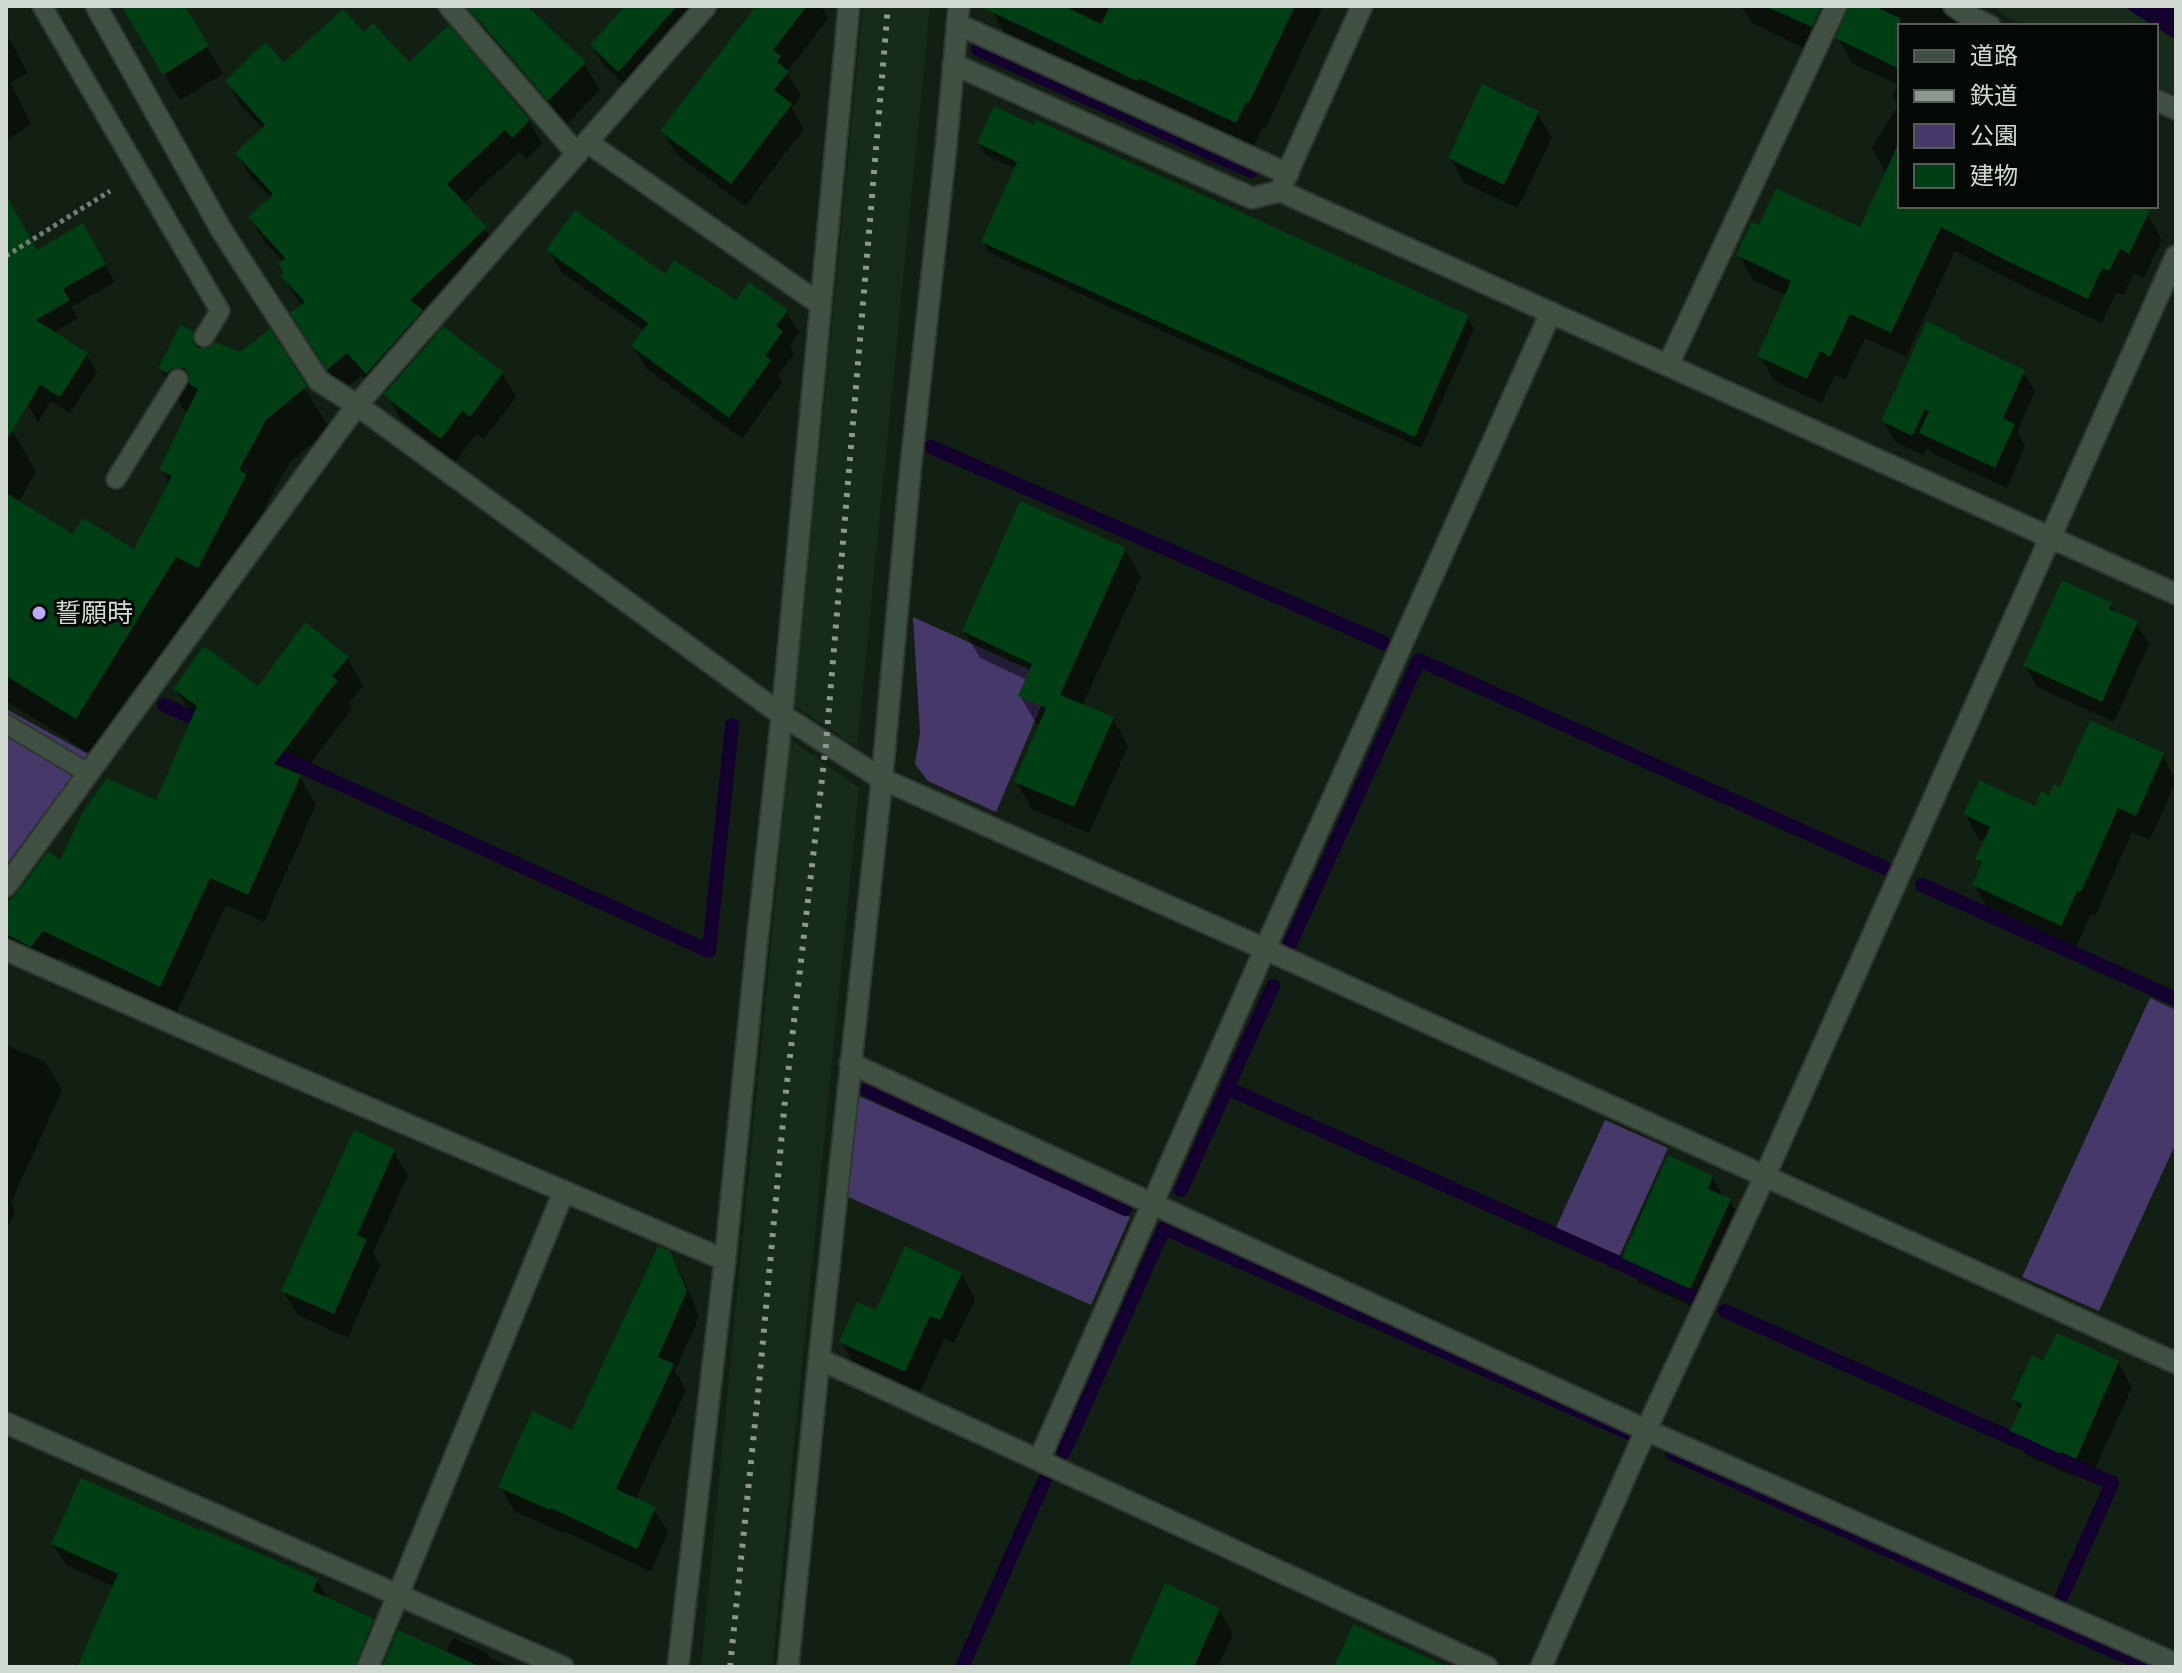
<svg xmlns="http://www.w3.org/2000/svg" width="2182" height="1673" viewBox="0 0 2182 1673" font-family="'DejaVu Sans','Noto Sans JP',sans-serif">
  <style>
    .built { fill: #162b1a }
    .green { fill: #47386a }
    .water { fill: #13002f }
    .shadow { fill: #0007 }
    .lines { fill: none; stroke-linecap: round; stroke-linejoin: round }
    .stream { stroke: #13002f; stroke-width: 14 }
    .building { fill: #003f14 }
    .lane-casing { stroke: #2f3830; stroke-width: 22 }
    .street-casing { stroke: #2f3830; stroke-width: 24 }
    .path { stroke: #737f75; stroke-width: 5; stroke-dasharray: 4 4; stroke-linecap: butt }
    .lane { stroke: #405042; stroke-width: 18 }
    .street { stroke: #405042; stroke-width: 20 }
    .rail { stroke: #8d988e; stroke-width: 6; stroke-dasharray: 4 8; stroke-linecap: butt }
    .poi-dot { fill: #bda9f5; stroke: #040804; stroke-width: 3 }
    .labels { text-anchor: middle; stroke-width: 6; stroke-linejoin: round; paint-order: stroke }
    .poi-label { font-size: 26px; fill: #d0dad1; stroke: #040804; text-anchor: start }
  </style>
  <rect width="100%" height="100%" fill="#122014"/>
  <!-- built -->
  <g class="built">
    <polygon points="863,6 930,6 857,747 795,706"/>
    <polygon points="1992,6 2176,6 2176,95 2156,86 2156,26 2027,26 2006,16"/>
    <polygon points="791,740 859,788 772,1667 701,1667"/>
  </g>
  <!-- green -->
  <g class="green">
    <polygon points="913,617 1052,680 996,812 928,781 915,764 920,733"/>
    <polygon points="6,709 88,754 6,865"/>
    <polygon points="2150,998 2176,1010 2176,1143 2099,1311 2022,1277"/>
    <polygon points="859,1096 1130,1217 1091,1305 844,1195"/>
    <polygon points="1605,1120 1668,1148 1618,1259 1555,1230"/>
  </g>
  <!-- water -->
  <polygon class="water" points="2123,6 2176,6 2176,40"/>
  <!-- shadow -->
  <g class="shadow">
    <polygon points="122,6 183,6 223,74 180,100"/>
    <polygon points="471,6 535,6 529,11 584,64 600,90 565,126 486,35"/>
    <polygon points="628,6 705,6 630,90 603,65 592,46"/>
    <polygon points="758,6 821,6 828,19 787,72 801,96 792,108 804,129 745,206 676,154 663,131"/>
    <polygon points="995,6 1323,6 1265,129 1262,128 1252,150 1008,39 992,11"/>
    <polygon points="1741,6 1979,6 1970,18 1964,19 1956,26 1900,26 1900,206 2129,206 2148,215 2162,240 2144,278 2134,273 2123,295 2117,292 2102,323 2025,287 1955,251 1906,357 1865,338 1845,380 1835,375 1822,403 1774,381 1760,356 1787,296 1753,280 1739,255 1760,228 1861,229 1887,174 1872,148 1898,105 1892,95 1898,85 1852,63 1838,38 1842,28 1839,27 1826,51 1823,50 1820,56 1752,23"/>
    <polygon points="6,34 28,73 10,83 31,124 6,141"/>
    <polygon points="364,34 408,65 529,121 542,144 526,160 519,152 463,204 485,228 499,251 426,320 436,337 502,373 516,397 484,439 476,434 455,462 407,425 400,418 385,391 381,396 362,375 342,391 306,336 303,306 296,298 283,275 285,273 283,262 264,241 250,218 271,198 250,176 237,153 263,129 240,104 227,81 284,65"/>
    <polygon points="1537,113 1552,137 1518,208 1464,183 1450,158"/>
    <polygon points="979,143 1467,317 1474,329 1421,448 990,253 983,242 1016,169 986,155"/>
    <polygon points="6,198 36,253 83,226 115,282 71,307 78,318 53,333 87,355 97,372 70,413 51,401 38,422 6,368"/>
    <polygon points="548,250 736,302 786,311 799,333 790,346 794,354 778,376 782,383 742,439 646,368 633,346 644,331 561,272"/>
    <polygon points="269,332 330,429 290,462 264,508 270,518 222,609 201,598 100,760 6,701 6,427 12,430 36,472 18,503 73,537 135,552 170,485 161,470 189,412 184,410 160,368 192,333 202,350 240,355"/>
    <polygon points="1961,342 2023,372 2035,392 2017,432 2025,446 2007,488 1933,454 1928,446 1924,455 1895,442 1883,421"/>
    <polygon points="1125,550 1141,577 1082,706 1113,719 1128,746 1089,833 1032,809 1016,781 1040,725 1036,723 1020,696 1027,680 980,658 964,631"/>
    <polygon points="2111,604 2116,614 2136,623 2149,644 2114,722 2037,687 2025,666"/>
    <polygon points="347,658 363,686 349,703 352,709 300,777 316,805 264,922 226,905 176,1014 60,957 47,974 6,944 6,907 61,863 157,802 194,718 175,689 258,689"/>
    <polygon points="2163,755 2176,781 2150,840 2132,832 2095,916 2091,914 2075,949 1988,909 1974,884 1982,867 1977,859 1985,842 1979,839 1965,814 2036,808 2061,789"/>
    <polygon points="6,1045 45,1062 62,1090 11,1203 15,1210 6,1231"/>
    <polygon points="393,1151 408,1175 373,1253 380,1265 348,1338 298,1315 283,1291"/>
    <polygon points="1712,1177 1724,1198 1730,1201 1744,1225 1704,1312 1638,1282 1624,1258"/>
    <polygon points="669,1252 683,1277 699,1317 675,1371 686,1390 635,1500 654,1509 668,1532 651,1572 564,1531 564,1533 514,1511 500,1487 573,1433"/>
    <polygon points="961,1274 975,1299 954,1343 944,1339 919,1395 855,1366 841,1342 876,1313"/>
    <polygon points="2044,1363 2118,1363 2132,1387 2089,1482 2075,1475 2074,1477 2026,1455 2012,1431 2021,1412 2014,1399"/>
    <polygon points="53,1544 317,1580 329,1601 372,1621 385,1642 375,1667 81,1667 115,1587 66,1565"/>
    <polygon points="1219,1609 1233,1634 1218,1667 1131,1667"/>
    <polygon points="453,1638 487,1653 490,1658 510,1667 384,1667 446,1653"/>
  </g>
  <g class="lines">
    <!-- stream -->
    <g class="stream">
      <polyline points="978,49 1251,171"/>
      <polyline points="931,447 1384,643"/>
      <polyline points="164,705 207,724"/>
      <polyline points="263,749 709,951 732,725"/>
      <polyline points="1922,885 2176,999"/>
      <polyline points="1290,944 1419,660 1885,868"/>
      <polyline points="1227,1088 1693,1296"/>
      <polyline points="867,1090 1125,1209"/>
      <polyline points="1181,1190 1273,986"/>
      <polyline points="1725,1311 2112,1483 2062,1596"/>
      <polyline points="1064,1452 1164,1228 1629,1433"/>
      <polyline points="1672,1453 2149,1667"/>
      <polyline points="962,1667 1046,1477"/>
    </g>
  </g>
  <!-- building -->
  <g class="building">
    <polygon points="121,6 185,6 209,46 163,75"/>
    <polygon points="470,6 527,6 586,62 548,101 468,8"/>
    <polygon points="625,6 677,6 618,72 590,45"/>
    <polygon points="756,6 807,6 773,50 781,56 777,62 789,71 774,90 792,104 731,184 660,131"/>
    <polygon points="979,6 1065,6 1101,24 1110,6 1295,6 1249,103 1246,102 1236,123 1139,78 1137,81"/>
    <polygon points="1765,6 1822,6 1812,27"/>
    <polygon points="1849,6 1874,6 1900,18 1900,69 1835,38"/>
    <polygon points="343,9 364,32 373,23 409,62 449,25 530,120 512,138 505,130 447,184 487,227 410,300 423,310 366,374 347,353 327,370 290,313 305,302 280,275 284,272 278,264 285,258 248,217 273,194 235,153 265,125 225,81 265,42 284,62"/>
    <polygon points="1482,84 1539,111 1504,185 1448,158"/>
    <polygon points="994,106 1034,125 1036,120 1469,315 1415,437 981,242 1017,162 977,143"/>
    <polygon points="1900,140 1900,206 2152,206 2129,254 2120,249 2109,271 2102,268 2088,299 2009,262 1941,227 1891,333 1850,314 1830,357 1820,351 1807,379 1757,356 1791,281 1736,255 1752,222 1759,225 1776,188 1860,227"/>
    <polygon points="6,195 37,250 83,223 106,264 63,289 70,300 36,320 88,353 60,397 40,385 6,441"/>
    <polygon points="575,210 665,274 674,260 736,300 749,282 788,310 776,326 783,331 765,356 771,360 729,418 631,346 648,323 546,250"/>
    <polygon points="1927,321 1960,337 1959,339 2025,370 2003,418 2015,424 1995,468 1919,433 1929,411 1925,409 1912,436 1881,421"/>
    <polygon points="180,325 193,331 193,342 198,348 209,348 215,342 240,352 270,329 307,386 266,420 239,470 247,474 198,568 176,557 76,719 6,676 6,493 73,534 83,518 134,549 172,476 159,470 198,389 189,384 189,374 184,368 173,368 167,373 158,368"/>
    <polygon points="443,326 503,372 470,417 462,411 441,439 391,401 384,394"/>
    <polygon points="1020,501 1126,548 1060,695 1114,717 1074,807 1014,782 1046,708 1018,696 1032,664 962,631"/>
    <polygon points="2062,580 2112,603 2109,609 2138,621 2102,702 2023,666"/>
    <polygon points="305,622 349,657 332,676 338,680 274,764 301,775 248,895 210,878 160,987 43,931 31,947 6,934 6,904 16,894 48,851 60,860 82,813 107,778 156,800 197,706 173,689 204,646 258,686"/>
    <polygon points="2090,720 2164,753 2136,816 2118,808 2081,892 2077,891 2061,926 1972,885 1982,862 1975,859 1990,827 1963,814 1979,780 2035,806 2041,791 2049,795 2054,784 2060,787"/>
    <polygon points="354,1130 395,1149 357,1235 367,1239 334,1314 281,1291"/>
    <polygon points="1668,1155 1713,1176 1708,1189 1731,1199 1690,1289 1622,1258"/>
    <polygon points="658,1246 670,1251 687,1291 658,1357 674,1364 616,1489 656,1507 637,1549 551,1508 550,1510 498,1487 532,1411 572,1430"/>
    <polygon points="905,1246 962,1273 940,1320 930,1316 905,1372 839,1342 857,1302 876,1310"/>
    <polygon points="2057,1333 2119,1361 2076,1459 2061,1452 2060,1454 2010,1431 2022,1404 2011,1399 2032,1355 2043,1361"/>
    <polygon points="81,1478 199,1530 200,1528 318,1579 313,1591 374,1619 355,1667 77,1667 118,1574 51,1544"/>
    <polygon points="1165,1583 1220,1608 1194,1667 1128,1667"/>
    <polygon points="1353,1624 1448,1667 1334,1667"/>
    <polygon points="398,1630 481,1667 382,1667"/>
  </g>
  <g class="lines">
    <!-- lane casing -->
    <g class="lane-casing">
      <g id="lane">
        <polyline points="42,6 220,311 204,337"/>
        <polyline points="116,479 178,379"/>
        <polyline points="6,724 88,773"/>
      </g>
    </g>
    <!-- street casing -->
    <g class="street-casing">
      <g id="street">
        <polyline points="96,6 222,231 319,381 357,405 782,715 882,779 1265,949 2176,1363"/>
        <polyline points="449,6 577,154"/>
        <polyline points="1954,6 1967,15 1990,26"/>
        <polyline points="957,24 1288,174"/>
        <polyline points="953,64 1252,198 1280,191 2176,594"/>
        <polyline points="2156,100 2176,109"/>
        <polyline points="587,142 820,304"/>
        <polyline points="1283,183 1362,6"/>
        <polyline points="1668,365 1836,6"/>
        <polyline points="6,886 357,405 706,6"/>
        <polyline points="6,950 263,1063 725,1260"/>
        <polyline points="850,1063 1153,1204 1646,1430 2176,1664"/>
        <polyline points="819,1359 1487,1667"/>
        <polyline points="6,1423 398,1595 564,1191"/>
        <polyline points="1039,1460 1265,949 1551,312"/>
        <polyline points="368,1667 398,1595 563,1667"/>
        <polyline points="678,1667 725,1260 757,942 782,715 849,6"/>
        <polyline points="788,1667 819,1359 882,779 910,473 946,147 959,6"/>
        <polyline points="1541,1667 1646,1430 1765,1176 2176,256"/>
      </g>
    </g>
    <!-- path -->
    <polyline class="path" points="6,256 110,191"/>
    <!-- lane -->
    <use href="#lane" class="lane"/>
    <!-- street -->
    <use href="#street" class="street"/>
    <!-- rail -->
    <polyline class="rail" points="730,1667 759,1384 785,1100 826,744 888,6"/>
  </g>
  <!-- markers -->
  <circle class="poi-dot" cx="39" cy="613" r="8"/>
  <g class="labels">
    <!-- poi labels -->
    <g class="poi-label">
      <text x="55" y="622">誓願時</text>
    </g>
  </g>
  <!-- border -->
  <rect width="2182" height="1673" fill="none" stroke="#d0dad1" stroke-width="16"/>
  <!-- legend -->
  <rect x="1898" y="24" width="260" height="184" fill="#040804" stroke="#565c56" stroke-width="2"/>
  <rect x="1914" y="50" width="40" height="12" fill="#405042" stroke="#565c56" stroke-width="2"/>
  <text x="1970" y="64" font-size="24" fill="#d0dad1">道路</text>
  <rect x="1914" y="90" width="40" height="12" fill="#8d988e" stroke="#565c56" stroke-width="2"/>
  <text x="1970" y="104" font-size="24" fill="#d0dad1">鉄道</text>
  <rect x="1914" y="124" width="40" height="24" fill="#47386a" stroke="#565c56" stroke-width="2"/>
  <text x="1970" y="144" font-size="24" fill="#d0dad1">公園</text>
  <rect x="1914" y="164" width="40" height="24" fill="#003f14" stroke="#565c56" stroke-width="2"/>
  <text x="1970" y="184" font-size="24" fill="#d0dad1">建物</text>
</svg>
